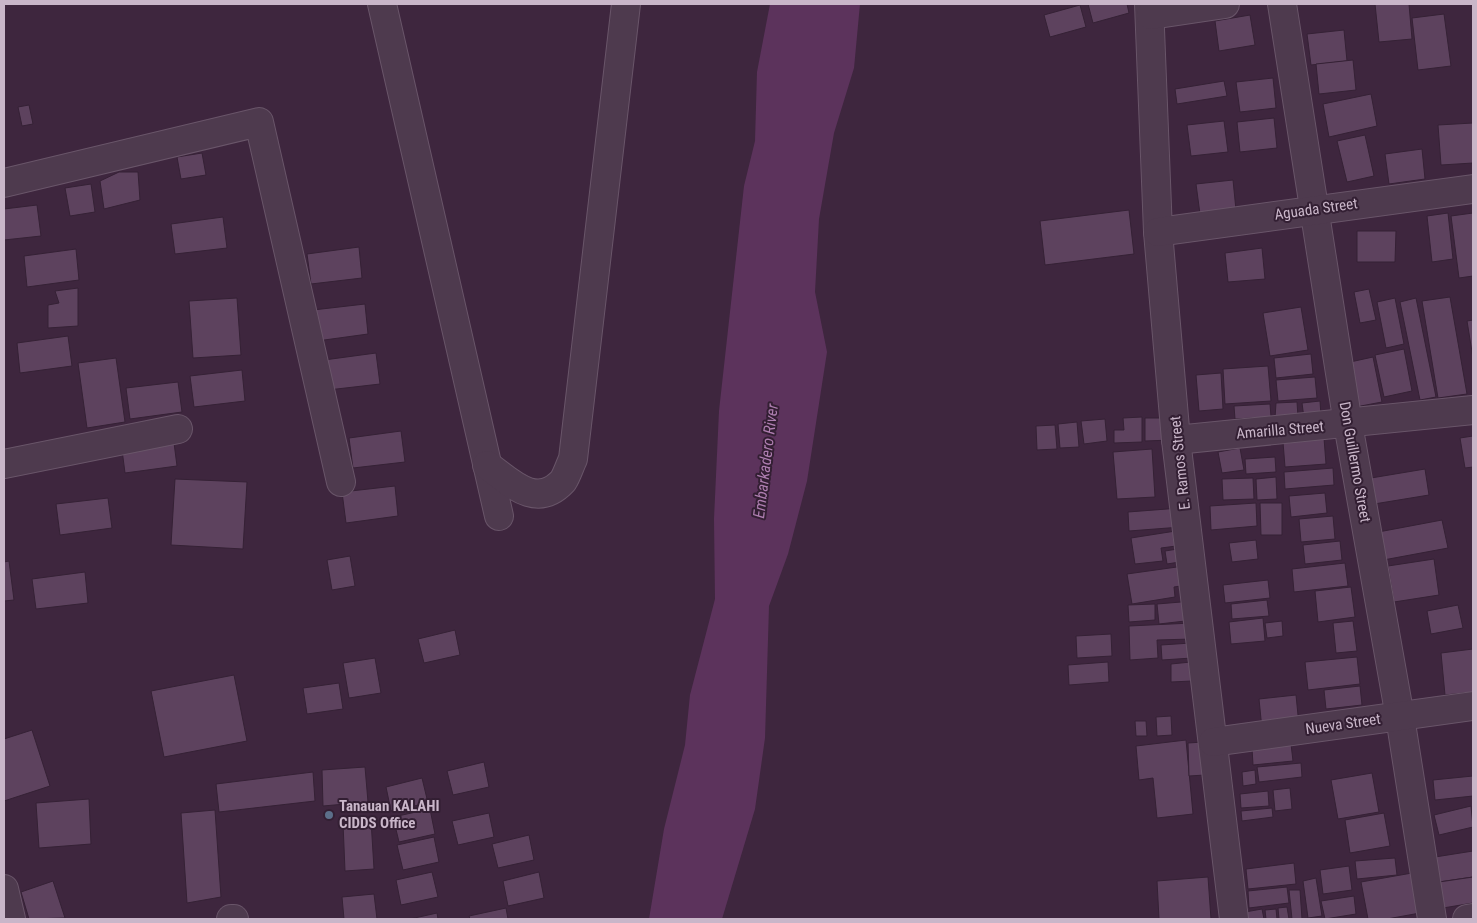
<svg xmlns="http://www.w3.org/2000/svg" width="1477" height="923" viewBox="0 0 1477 923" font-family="'Roboto Condensed',sans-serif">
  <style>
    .water { fill: #5c335c }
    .building { fill: #5d425e; stroke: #352135 }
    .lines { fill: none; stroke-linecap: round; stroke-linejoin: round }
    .minor-casing { stroke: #695569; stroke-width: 30 }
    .minor { stroke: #4e3a4e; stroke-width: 28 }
    .service-dot { fill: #5c6f8a; stroke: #331f33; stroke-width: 2 }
    .labels { text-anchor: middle; stroke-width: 4; stroke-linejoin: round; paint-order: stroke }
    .street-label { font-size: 15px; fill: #c9b6c9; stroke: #331f33 }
    .poi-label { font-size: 15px; font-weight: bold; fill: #c9b6c9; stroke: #331f33; text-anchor: start }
    .water-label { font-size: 16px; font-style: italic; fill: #ae7eb0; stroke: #331f33 }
  </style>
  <rect width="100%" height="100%" fill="#3e263e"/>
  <!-- water -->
  <polygon class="water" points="770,4 860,4 854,68 834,133 819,219 815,292 827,352 807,481 788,554 769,606 765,738 755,809 722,919 649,919 664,829 685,745 690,695 715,599 714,519 719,411 744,186 755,141 757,72"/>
  <!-- building -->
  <g class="building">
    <polygon points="1088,4 1127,4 1129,13 1093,23"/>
    <polygon points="1375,4 1409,4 1412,39 1379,42"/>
    <polygon points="1080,5 1086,27 1050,37 1044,15"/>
    <polygon points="1444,14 1451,66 1418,70 1412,18"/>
    <polygon points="1250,15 1255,45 1219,51 1215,21"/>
    <polygon points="1344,30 1347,61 1311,65 1307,34"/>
    <polygon points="1353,60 1356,90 1319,94 1316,64"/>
    <polygon points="1273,78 1276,108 1240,112 1236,82"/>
    <polygon points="1224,81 1227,96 1177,104 1175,89"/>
    <polygon points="1371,94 1377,126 1329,137 1323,104"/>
    <polygon points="29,105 33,124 22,126 18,107"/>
    <polygon points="1274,118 1277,148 1240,152 1237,122"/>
    <polygon points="1224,121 1228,152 1191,156 1187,125"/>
    <polygon points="1473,123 1473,163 1441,165 1438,125"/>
    <polygon points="1365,135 1374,176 1347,182 1337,141"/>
    <polygon points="1422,149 1425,179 1389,184 1385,154"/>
    <polygon points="202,153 206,175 181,179 177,157"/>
    <polygon points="119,172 138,172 140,200 104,209 100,181"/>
    <polygon points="1233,180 1236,210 1200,214 1196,184"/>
    <polygon points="91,184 95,212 70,216 65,188"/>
    <polygon points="37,205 41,236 4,240 4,209"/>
    <polygon points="1129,210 1134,254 1045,265 1040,221"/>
    <polygon points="1448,213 1453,259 1432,262 1427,216"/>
    <polygon points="1473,213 1473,276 1459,278 1451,216"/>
    <polygon points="223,217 227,248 175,254 171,224"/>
    <polygon points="1357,231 1396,231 1395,262 1357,262"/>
    <polygon points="359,247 362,278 311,284 307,254"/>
    <polygon points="1262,248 1265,279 1228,282 1225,253"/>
    <polygon points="76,249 79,280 27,287 24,256"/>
    <polygon points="78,288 78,326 48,328 48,305 59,303 55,291"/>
    <polygon points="1369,289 1376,320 1360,323 1354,292"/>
    <polygon points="1450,297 1467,394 1438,398 1422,301"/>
    <polygon points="237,298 241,355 193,358 189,301"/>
    <polygon points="1395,298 1404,344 1386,348 1377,302"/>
    <polygon points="1416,298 1436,397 1420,400 1400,302"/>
    <polygon points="365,304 368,334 317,341 313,310"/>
    <polygon points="1301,307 1308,350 1270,356 1263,313"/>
    <polygon points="1473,320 1473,358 1467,321"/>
    <polygon points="68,336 72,366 20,373 17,343"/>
    <polygon points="1404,349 1412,391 1384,397 1375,355"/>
    <polygon points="376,353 380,384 328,390 324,360"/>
    <polygon points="1311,354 1313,374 1276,378 1274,358"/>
    <polygon points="1373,357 1382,402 1350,408 1341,364"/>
    <polygon points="116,358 125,422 87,428 78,363"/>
    <polygon points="1268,366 1271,401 1225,404 1223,369"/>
    <polygon points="242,370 245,401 194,407 190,376"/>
    <polygon points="1221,373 1223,409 1199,411 1196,375"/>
    <polygon points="1315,377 1317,398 1278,401 1276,380"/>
    <polygon points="178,382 182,412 130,419 126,388"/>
    <polygon points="1320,401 1321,416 1304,418 1302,403"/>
    <polygon points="1297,402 1298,417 1275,418 1276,403"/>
    <polygon points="1270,404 1271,417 1235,419 1234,406"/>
    <polygon points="1142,417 1142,442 1114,443 1114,430 1124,430 1123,418"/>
    <polygon points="1145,418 1171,418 1171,440 1145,441"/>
    <polygon points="1105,419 1107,441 1084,444 1081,421"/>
    <polygon points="1077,422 1079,447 1060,448 1058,424"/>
    <polygon points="1055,425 1057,449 1037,450 1036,426"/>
    <polygon points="401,431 405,462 353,468 349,438"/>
    <polygon points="173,435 177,466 125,473 121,442"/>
    <polygon points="1473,436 1473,467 1465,468 1460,438"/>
    <polygon points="1324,438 1326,464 1285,467 1283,442"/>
    <polygon points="1240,448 1244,470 1222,473 1218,452"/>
    <polygon points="1152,449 1155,497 1117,499 1113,452"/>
    <polygon points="1275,457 1276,472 1246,474 1245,459"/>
    <polygon points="1333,468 1334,485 1285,489 1284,472"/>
    <polygon points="1425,469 1429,495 1368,505 1365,479"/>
    <polygon points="1276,477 1277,499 1257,500 1256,479"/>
    <polygon points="1253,478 1254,499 1223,500 1222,479"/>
    <polygon points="175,479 247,482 243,549 171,545"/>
    <polygon points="395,486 398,516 346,523 342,492"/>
    <polygon points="1325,493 1327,513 1291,517 1289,496"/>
    <polygon points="108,498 112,528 60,535 56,504"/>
    <polygon points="1256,503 1257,526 1211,530 1210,506"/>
    <polygon points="1260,503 1282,503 1282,535 1261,535"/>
    <polygon points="1180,508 1181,527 1129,531 1128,512"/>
    <polygon points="1333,516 1335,539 1301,542 1299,519"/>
    <polygon points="1442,520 1448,548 1378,561 1373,533"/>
    <polygon points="1182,530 1184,545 1161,548 1163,561 1135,564 1131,538"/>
    <polygon points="1256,540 1258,559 1232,562 1229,543"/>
    <polygon points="1340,541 1342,560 1305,564 1303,545"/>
    <polygon points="1184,548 1186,561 1167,564 1165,551"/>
    <polygon points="350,556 355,586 332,590 327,560"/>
    <polygon points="1434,559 1439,595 1394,602 1388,566"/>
    <polygon points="9,561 14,600 4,601 4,562"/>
    <polygon points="1345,563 1348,586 1294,592 1292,569"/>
    <polygon points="1184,566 1187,585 1174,587 1175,597 1132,604 1127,574"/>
    <polygon points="85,572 88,603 36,609 32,579"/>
    <polygon points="1268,580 1270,598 1225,603 1223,585"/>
    <polygon points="1351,587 1355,617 1318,622 1315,591"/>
    <polygon points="1267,600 1269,616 1232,619 1231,604"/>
    <polygon points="1193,601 1194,620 1159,624 1157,604"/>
    <polygon points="1155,604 1155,620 1129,622 1128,605"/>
    <polygon points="1458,605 1463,628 1431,634 1427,611"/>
    <polygon points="1263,618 1265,641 1231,644 1229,622"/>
    <polygon points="1282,621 1283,636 1267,638 1265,623"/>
    <polygon points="1353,621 1357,651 1336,653 1333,623"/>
    <polygon points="1192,623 1192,639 1157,640 1158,658 1130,660 1129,626"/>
    <polygon points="455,630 460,655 424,663 418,639"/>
    <polygon points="1111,634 1112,656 1077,658 1076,636"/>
    <polygon points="1191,643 1192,658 1162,660 1161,645"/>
    <polygon points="1473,649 1473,692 1445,695 1441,653"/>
    <polygon points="1357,657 1360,684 1308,690 1305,662"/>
    <polygon points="375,658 381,693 349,698 343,663"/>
    <polygon points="1108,662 1109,682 1069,685 1068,665"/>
    <polygon points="1191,662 1192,681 1171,682 1171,664"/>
    <polygon points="234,675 247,741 164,757 151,691"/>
    <polygon points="339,683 343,709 307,714 303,688"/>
    <polygon points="1360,686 1362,705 1326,709 1324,690"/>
    <polygon points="1296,695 1299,725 1262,729 1259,699"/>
    <polygon points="1171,716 1172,735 1157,736 1156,717"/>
    <polygon points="1135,721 1146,721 1147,736 1136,736"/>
    <polygon points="32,730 50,786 4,801 4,739"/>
    <polygon points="1186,740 1193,814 1157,818 1153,778 1139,780 1136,746"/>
    <polygon points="1203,742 1205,775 1189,776 1188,743"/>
    <polygon points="1291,744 1293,761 1253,765 1252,748"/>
    <polygon points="484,762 489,787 453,795 447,771"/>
    <polygon points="1301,763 1302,777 1259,782 1257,767"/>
    <polygon points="365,767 368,802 323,806 322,770"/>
    <polygon points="1255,770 1256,784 1243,786 1242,772"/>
    <polygon points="313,772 315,801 219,812 216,784"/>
    <polygon points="1372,773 1379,812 1338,819 1331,780"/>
    <polygon points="1473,776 1473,796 1435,800 1433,780"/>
    <polygon points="422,778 428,803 391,811 386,787"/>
    <polygon points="1290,788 1292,809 1275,811 1273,790"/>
    <polygon points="1268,791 1269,806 1241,808 1240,794"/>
    <polygon points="89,799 91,844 39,848 36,803"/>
    <polygon points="1471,806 1473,827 1439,835 1434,815"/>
    <polygon points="1272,808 1273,817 1242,821 1241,811"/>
    <polygon points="430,809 435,834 399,842 393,817"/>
    <polygon points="215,810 221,897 187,903 181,813"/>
    <polygon points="489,813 494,837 458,845 452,821"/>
    <polygon points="1384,813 1390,846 1350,853 1345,820"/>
    <polygon points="371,820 374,869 345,871 343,823"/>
    <polygon points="529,835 534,860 498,868 492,844"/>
    <polygon points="434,837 439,862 403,870 397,845"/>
    <polygon points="1473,851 1473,877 1439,882 1435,857"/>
    <polygon points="1395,858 1397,875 1357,879 1355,861"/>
    <polygon points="1294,863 1296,884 1248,889 1246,869"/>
    <polygon points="1349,866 1352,890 1323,894 1320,870"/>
    <polygon points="432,872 438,897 401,905 396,880"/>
    <polygon points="539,872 544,898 508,906 503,881"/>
    <polygon points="1412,873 1420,913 1387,919 1368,919 1361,882"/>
    <polygon points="1208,877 1211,919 1159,919 1157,881"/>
    <polygon points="1473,877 1473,903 1443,908 1439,882"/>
    <polygon points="1316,878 1322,916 1308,918 1303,881"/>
    <polygon points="53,881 65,918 29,919 21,892"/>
    <polygon points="1287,887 1289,903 1249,908 1248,891"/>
    <polygon points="1289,890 1300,890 1302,919 1292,919"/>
    <polygon points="374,894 377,919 344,919 342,897"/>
    <polygon points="1354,896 1356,914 1325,919 1321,901"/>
    <polygon points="1287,907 1289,919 1279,919 1278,908"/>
    <polygon points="506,908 508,919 470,919 469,916"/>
    <polygon points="1262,909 1264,919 1246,919 1245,912"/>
    <polygon points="1276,909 1277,919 1266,919 1265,910"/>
    <polygon points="437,913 438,919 410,919"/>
  </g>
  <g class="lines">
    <!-- minor casing -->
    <g class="minor-casing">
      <g id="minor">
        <polyline points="382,4 499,516"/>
        <polyline points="1149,4 1158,232 1176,440 1234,919"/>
        <polyline points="1282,4 1348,424 1400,717 1432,919"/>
        <polyline points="1151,15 1225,4"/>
        <polyline points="4,183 259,122 341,482"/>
        <polyline points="1158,232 1473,189"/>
        <polyline points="1176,440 1473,410"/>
        <polyline points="4,464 178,429"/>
        <path d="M487,465C510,482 536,510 563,481C567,475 570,465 573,459L626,4"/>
        <polyline points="1213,742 1473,706"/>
        <polyline points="4,889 11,919"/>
        <polyline points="231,919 234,919"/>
        <polyline points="1467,919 1473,918"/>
      </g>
    </g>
    <!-- minor -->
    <use href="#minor" class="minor"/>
  </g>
  <!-- markers -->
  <circle class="service-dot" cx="329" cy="815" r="5"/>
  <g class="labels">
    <!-- street labels -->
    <g class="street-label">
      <text transform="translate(1316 209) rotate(-8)" y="5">Aguada Street</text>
      <text transform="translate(1280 430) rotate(-5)" y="5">Amarilla Street</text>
      <text transform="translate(1355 462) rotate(80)" y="5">Don Guillermo Street</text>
      <text transform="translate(1180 463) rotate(-96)" y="5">E. Ramos Street</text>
      <text transform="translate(1343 724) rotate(-8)" y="5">Nueva Street</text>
    </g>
    <!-- poi labels -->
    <g class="poi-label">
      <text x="339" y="811">Tanauan KALAHI<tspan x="339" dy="17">CIDDS Office</tspan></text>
    </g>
    <!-- water labels -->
    <g class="water-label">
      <text transform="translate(765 461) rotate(-83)" y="6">Embarkadero River</text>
    </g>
  </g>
  <!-- border -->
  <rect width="1477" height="923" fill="none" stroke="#c9b6c9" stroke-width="10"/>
</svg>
